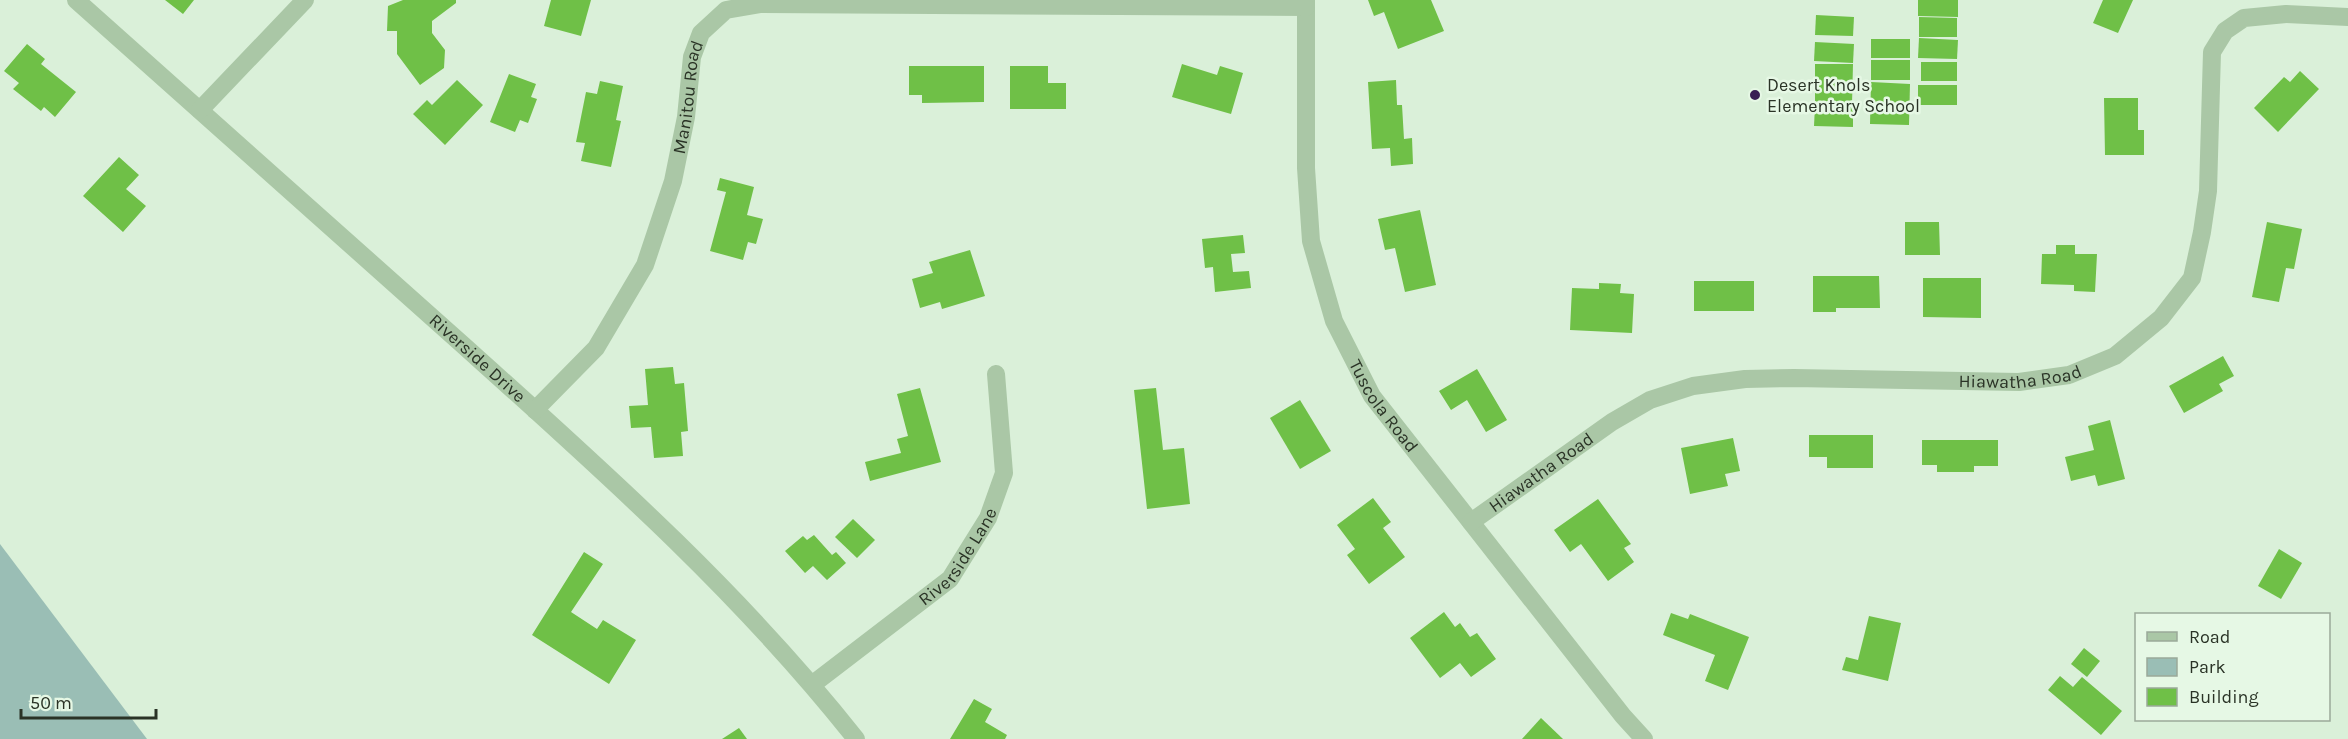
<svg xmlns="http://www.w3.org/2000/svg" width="2348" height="739" viewBox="0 0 2348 739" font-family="Karla,sans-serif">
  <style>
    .green { fill: #9abeb5 }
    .building { fill: #6fc047 }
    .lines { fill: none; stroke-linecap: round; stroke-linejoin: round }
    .minor { stroke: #aac7a6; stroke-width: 18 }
    .poi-dot { fill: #381e53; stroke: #e6f8e5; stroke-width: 2 }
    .labels { text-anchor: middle; stroke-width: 5; stroke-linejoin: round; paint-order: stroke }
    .poi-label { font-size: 18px; fill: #2a3326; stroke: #e6f8e5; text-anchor: start }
    .street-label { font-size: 18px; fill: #2a3326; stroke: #e6f8e5 }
  </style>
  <rect width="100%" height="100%" fill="#daf0d9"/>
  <!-- green -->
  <polygon class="green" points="0,544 147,739 0,739"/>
  <!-- building -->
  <g class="building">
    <polygon points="165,0 194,0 183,14"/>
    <polygon points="403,0 456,0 456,3 432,21 432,33 445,50 444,68 420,85 397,54 397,31 387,31 388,6"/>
    <polygon points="551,0 591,0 581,36 544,26"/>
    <polygon points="1368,0 1431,0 1444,31 1398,49 1384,12 1374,16"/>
    <polygon points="1918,0 1958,0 1958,17 1918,16"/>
    <polygon points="2103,0 2133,0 2118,33 2093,23"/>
    <polygon points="1816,15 1854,17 1853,36 1815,35"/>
    <polygon points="1919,17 1957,18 1957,37 1919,37"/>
    <polygon points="1919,38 1958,40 1957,59 1918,58"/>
    <rect x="1871" y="39" width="39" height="19"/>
    <polygon points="1815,42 1854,44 1853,63 1814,61"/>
    <polygon points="27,44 45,59 41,64 76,92 55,117 44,107 41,111 13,89 19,83 4,71"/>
    <rect x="1871" y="60" width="39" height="20"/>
    <rect x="1921" y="62" width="36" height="19"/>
    <polygon points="1182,64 1217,75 1220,66 1243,73 1231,114 1172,97"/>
    <polygon points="1815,64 1853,64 1852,104 1815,104"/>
    <polygon points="909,66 984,66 984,102 922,103 922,95 909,95"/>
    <polygon points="1010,66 1048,66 1048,83 1066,83 1066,109 1010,109"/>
    <polygon points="2300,71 2319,89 2278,132 2254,108 2284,77 2290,82"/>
    <polygon points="509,74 536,84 531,97 537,99 528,123 520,120 515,132 490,122"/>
    <polygon points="457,80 483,105 445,145 413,114 427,100 432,105"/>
    <polygon points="1396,80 1397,105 1402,105 1404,139 1412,138 1413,164 1391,166 1390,148 1372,149 1368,82"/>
    <polygon points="600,81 623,86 616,120 621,121 611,167 581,161 585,143 576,142 586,92 597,94"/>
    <polygon points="1871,82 1910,84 1909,125 1870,124"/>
    <rect x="1918" y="85" width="39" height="20"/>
    <polygon points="2104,98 2138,98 2138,130 2144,130 2144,155 2105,155"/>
    <polygon points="1815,106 1853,107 1853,127 1814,126"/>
    <polygon points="119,157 139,175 126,189 146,206 123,232 83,196"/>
    <polygon points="720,178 754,187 747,215 763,219 756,244 748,242 743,260 710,251 726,192 717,190"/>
    <polygon points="1420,210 1436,285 1405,292 1395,248 1385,250 1378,219"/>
    <polygon points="1905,222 1939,222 1940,255 1905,255"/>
    <polygon points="2267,222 2302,229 2294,269 2286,268 2279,302 2252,297"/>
    <polygon points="1243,235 1245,253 1231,254 1233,272 1249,271 1251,288 1215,292 1213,267 1205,268 1202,239"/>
    <polygon points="2056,245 2075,245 2075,254 2097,254 2095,292 2074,291 2074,285 2041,284 2042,254 2056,254"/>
    <polygon points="970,250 985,296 942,309 940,302 920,308 912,279 933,273 929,262"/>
    <polygon points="1813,276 1879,276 1880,308 1836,308 1836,312 1813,312"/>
    <polygon points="1923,278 1981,278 1981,318 1923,317"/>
    <rect x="1694" y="281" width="60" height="30"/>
    <polygon points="1599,283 1621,284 1620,293 1634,294 1632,333 1570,330 1572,288 1599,289"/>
    <polygon points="2223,356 2234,376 2219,384 2223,391 2184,413 2169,386"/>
    <polygon points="673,367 675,384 684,383 688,431 681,432 683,456 654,458 651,427 631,428 629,406 648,405 645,369"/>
    <polygon points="1477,369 1507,420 1486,432 1467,400 1451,410 1439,391"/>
    <polygon points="920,388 941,462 870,481 865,462 901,453 897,439 908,436 897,394"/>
    <polygon points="1156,388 1163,450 1184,448 1190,504 1147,509 1134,390"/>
    <polygon points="1300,400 1331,451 1300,469 1270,418"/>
    <polygon points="2110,420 2125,479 2098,486 2095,475 2071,481 2065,457 2094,450 2088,426"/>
    <polygon points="1809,435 1873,435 1873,468 1827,468 1827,457 1809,457"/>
    <polygon points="1733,438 1740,471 1725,474 1728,486 1690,494 1681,448"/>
    <polygon points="1922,440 1998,440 1998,466 1974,466 1974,472 1937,472 1937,465 1922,465"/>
    <polygon points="1373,498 1391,522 1383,528 1405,557 1369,584 1347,555 1355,549 1337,525"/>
    <polygon points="1598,499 1631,544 1624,548 1634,562 1608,581 1581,544 1570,552 1554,530"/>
    <polygon points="853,519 875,540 857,558 835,537"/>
    <polygon points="814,535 832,555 836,552 846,563 827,580 813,566 805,573 785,551 803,536 807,540"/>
    <polygon points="2279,549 2302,563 2281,599 2258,586"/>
    <polygon points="584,552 603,564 571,612 597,629 603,620 636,640 609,684 532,635"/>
    <polygon points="1444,612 1455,627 1460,623 1470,637 1477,633 1496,659 1471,677 1460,663 1440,678 1410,638"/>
    <polygon points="1671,613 1688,619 1690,614 1749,637 1728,690 1705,681 1715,655 1663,635"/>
    <polygon points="1869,616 1901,623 1888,681 1842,670 1846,657 1858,660"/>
    <polygon points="2084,648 2100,661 2087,677 2071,664"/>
    <polygon points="2060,676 2073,687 2082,677 2122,711 2101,735 2048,690"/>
    <polygon points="974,699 992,709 985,722 1007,735 1005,739 950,739"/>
    <polygon points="1541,718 1563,739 1522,739"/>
    <polygon points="739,728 747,739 722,739"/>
  </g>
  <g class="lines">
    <!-- minor -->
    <g class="minor">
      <path id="s1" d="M76,0C205,115 334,230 463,345C601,469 741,593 856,739"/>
      <path id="s2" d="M1306,0V168L1311,241L1334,321L1372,396L1623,716L1644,739"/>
      <polyline points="200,110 305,0"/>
      <path id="s3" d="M535,410L596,348L645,265L673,181L686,117L692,57L701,33L726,10L761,4L1306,7"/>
      <path id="s4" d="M1471,522L1612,422L1650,400L1693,386L1745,379L1794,378L2019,382L2069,375L2115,356L2161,318L2192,278L2202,232L2208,191L2212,52L2225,31L2244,18L2286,14L2348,17"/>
      <path id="s5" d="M813,684L950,579L988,518L1004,473L996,374"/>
    </g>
  </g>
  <!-- markers -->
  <circle class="poi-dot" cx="1755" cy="95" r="6"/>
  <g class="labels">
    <!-- poi labels -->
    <g class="poi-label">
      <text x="1767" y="91">Desert Knols<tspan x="1767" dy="21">Elementary School</tspan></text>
    </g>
    <!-- street labels -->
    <g class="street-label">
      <text dy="6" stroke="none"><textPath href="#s3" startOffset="357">Manitou Road</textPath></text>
      <text dy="6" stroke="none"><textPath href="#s1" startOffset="538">Riverside Drive</textPath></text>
      <text dy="6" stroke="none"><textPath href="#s4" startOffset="590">Hiawatha Road</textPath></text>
      <text dy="6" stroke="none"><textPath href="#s2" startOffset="423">Tuscola Road</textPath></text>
      <text dy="6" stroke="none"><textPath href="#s4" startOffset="86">Hiawatha Road</textPath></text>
      <text dy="6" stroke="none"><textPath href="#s5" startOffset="195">Riverside Lane</textPath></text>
    </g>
  </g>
  <!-- legend -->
  <rect x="2135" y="613" width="195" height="108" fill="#e6f8e5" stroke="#9ba999" stroke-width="1.5"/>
  <rect x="2147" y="632" width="30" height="9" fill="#aac7a6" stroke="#9ba999" stroke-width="1.5"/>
  <text x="2189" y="643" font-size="18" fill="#2a3326">Road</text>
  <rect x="2147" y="658" width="30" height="18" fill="#9abeb5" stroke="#9ba999" stroke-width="1.5"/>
  <text x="2189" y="673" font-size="18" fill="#2a3326">Park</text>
  <rect x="2147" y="688" width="30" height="18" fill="#6fc047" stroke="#9ba999" stroke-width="1.5"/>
  <text x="2189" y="703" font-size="18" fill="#2a3326">Building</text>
  <!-- scale -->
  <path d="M21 709v9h135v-9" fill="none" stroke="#2a3326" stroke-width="3"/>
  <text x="30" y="709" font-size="18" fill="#2a3326" stroke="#e6f8e5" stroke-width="4.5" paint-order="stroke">50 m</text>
</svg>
